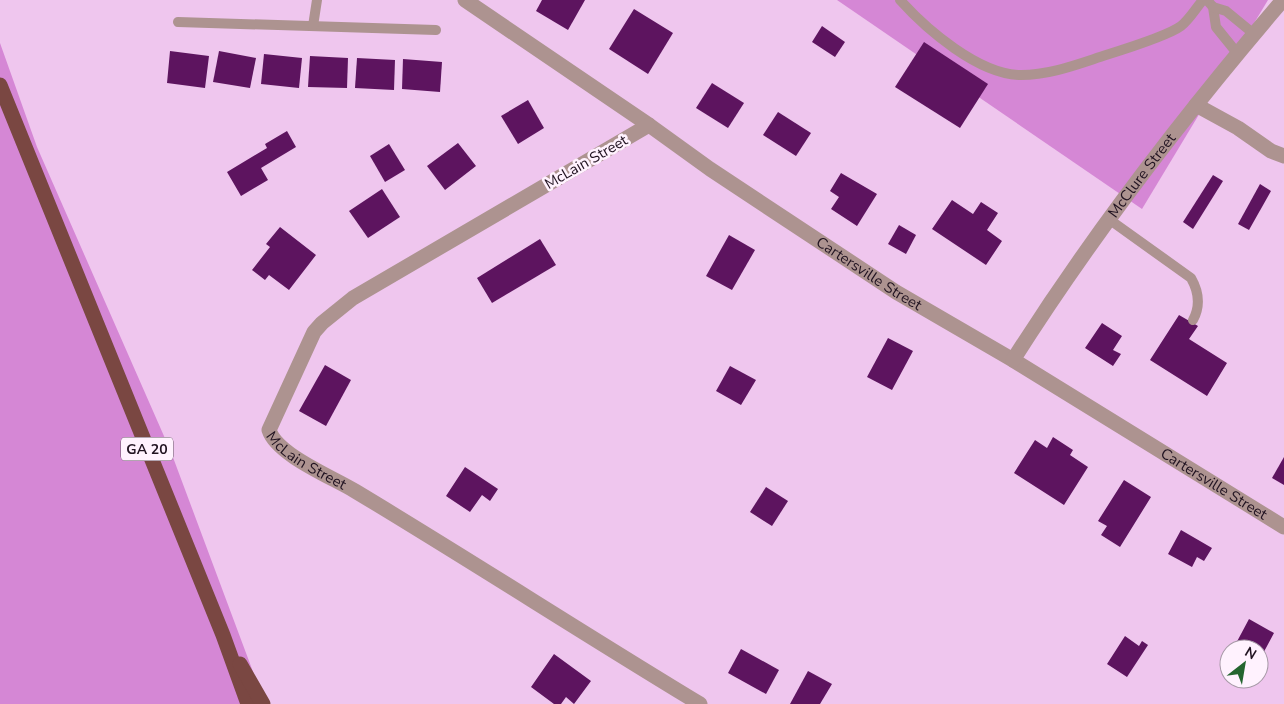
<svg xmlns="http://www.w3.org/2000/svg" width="1284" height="704" viewBox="0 0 1284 704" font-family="'Nunito Sans',sans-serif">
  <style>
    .green { fill: #d587d5 }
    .building { fill: #5d145f }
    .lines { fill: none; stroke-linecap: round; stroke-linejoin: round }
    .lane { stroke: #ad9390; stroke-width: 10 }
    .street { stroke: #ad9390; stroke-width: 15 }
    .highway { stroke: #7a4742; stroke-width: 15 }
    .labels { text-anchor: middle; stroke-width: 5; stroke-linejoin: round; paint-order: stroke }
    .shield { fill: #fff2fe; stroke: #645663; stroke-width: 1 }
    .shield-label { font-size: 14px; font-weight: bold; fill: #211321 }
    .street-label { font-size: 15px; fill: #211321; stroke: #fff2fe }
  </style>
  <rect width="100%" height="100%" fill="#efc6ee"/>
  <!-- green -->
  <g class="green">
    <polygon points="837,0 1268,0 1142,209"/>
    <polygon points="0,43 37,147 171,452 265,704 0,704"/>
  </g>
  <!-- building -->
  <g class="building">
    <polygon points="542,0 585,0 568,30 536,11"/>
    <polygon points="634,9 673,33 648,74 609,49"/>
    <polygon points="822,26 845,42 835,57 812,42"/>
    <polygon points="924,42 988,84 960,128 895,87"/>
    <polygon points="170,51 209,56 205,88 167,83"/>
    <polygon points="219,51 256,58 250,88 213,82"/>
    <polygon points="264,54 302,58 299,88 261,84"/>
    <polygon points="310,56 348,58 347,88 308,87"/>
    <polygon points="357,58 395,60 394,90 355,88"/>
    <polygon points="403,59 442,62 440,92 402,89"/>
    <polygon points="712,83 744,103 728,128 696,108"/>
    <polygon points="528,100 544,128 518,144 501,116"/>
    <polygon points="778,112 811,133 796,156 763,135"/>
    <polygon points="287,131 296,147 261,168 268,180 241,196 227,172 267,148 265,144"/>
    <polygon points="458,143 476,166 445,190 427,166"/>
    <polygon points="389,144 405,170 385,182 370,156"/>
    <polygon points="841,173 877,194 857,226 831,209 839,197 830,191"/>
    <polygon points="1213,175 1223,181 1193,229 1183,222"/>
    <polygon points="1260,184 1271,191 1249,230 1238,224"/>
    <polygon points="382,189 400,217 368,238 349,211"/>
    <polygon points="952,200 973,214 981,202 998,213 987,230 1002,241 986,265 932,229"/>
    <polygon points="899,225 916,235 906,254 888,244"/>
    <polygon points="280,227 316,255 289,290 269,275 265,280 252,270 270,247 266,244"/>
    <polygon points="729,235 755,250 732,290 706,276"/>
    <polygon points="540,239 556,265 492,303 477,278"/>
    <polygon points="1179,315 1198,326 1189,339 1227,363 1207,396 1150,360"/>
    <polygon points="1102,323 1122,336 1113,350 1121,354 1113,366 1085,348"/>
    <polygon points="888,338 913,351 892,390 867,377"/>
    <polygon points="325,365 351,380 326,426 299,411"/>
    <polygon points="730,366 756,380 741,405 716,391"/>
    <polygon points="1053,437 1073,450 1070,455 1088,467 1064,505 1014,473 1035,440 1047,448"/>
    <polygon points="1284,457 1284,485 1272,478"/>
    <polygon points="465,467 498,489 490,501 482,495 470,512 446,496"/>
    <polygon points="1124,480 1151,497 1120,547 1101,535 1107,526 1098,521"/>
    <polygon points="766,487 788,501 772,526 750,512"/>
    <polygon points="1181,530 1212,548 1204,561 1197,557 1192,567 1168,554"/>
    <polygon points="1249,619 1274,633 1259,661 1259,649 1233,649"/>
    <polygon points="1125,636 1139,646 1142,641 1148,645 1127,677 1107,664"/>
    <polygon points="741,649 779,670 766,694 728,673"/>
    <polygon points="554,654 591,681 574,704 566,697 561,704 554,704 531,687"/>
    <polygon points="808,671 832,684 820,704 790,704"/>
  </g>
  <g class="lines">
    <!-- lane -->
    <g class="lane">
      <path d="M900,0C926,29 979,75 1021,75C1050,75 1078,64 1106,55C1122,50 1169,35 1181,26C1189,20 1196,8 1203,0"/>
      <polyline points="1207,0 1213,7 1216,27 1237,53"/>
      <polyline points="1213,7 1226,11 1254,34"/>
      <polyline points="178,22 436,30"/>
      <polyline points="313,26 317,0"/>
      <path d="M1110,220L1191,278C1199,292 1200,307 1193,320"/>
    </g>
    <!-- street -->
    <g class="street">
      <path id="s1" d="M465,0L649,125L710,169L896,292L1013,360L1284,527"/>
      <polyline points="1196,105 1238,128 1271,151 1284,156"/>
      <path id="s2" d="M649,125L353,298L322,323L314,332L269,430C277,455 332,477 355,491C470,560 584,634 700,704"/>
      <path id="s3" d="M1013,360C1093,234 1186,113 1283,0"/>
    </g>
    <!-- highway -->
    <g class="highway">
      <polyline points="0,85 223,635 248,704"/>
      <polyline points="240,664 263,704"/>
    </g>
  </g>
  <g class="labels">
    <!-- shield labels -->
    <rect class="shield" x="121" y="437.5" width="52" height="23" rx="4"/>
    <g class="shield-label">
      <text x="147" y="454">GA 20</text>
    </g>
    <!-- street labels -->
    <g class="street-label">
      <text transform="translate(586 162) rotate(-30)" y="5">McLain Street</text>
      <text dy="5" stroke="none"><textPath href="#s3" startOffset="225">McClure Street</textPath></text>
      <text dy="5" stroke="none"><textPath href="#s1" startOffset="488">Cartersville Street</textPath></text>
      <text dy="5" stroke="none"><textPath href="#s2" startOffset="552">McLain Street</textPath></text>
      <text dy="5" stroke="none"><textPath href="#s1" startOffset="892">Cartersville Street</textPath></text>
    </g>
  </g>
  <!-- north arrow -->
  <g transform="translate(1244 664) rotate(31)"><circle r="24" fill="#fff2fe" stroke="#a699a6"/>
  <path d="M0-4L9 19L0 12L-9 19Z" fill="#24652f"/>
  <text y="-8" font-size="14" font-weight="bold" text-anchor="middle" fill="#211321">N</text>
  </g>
</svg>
